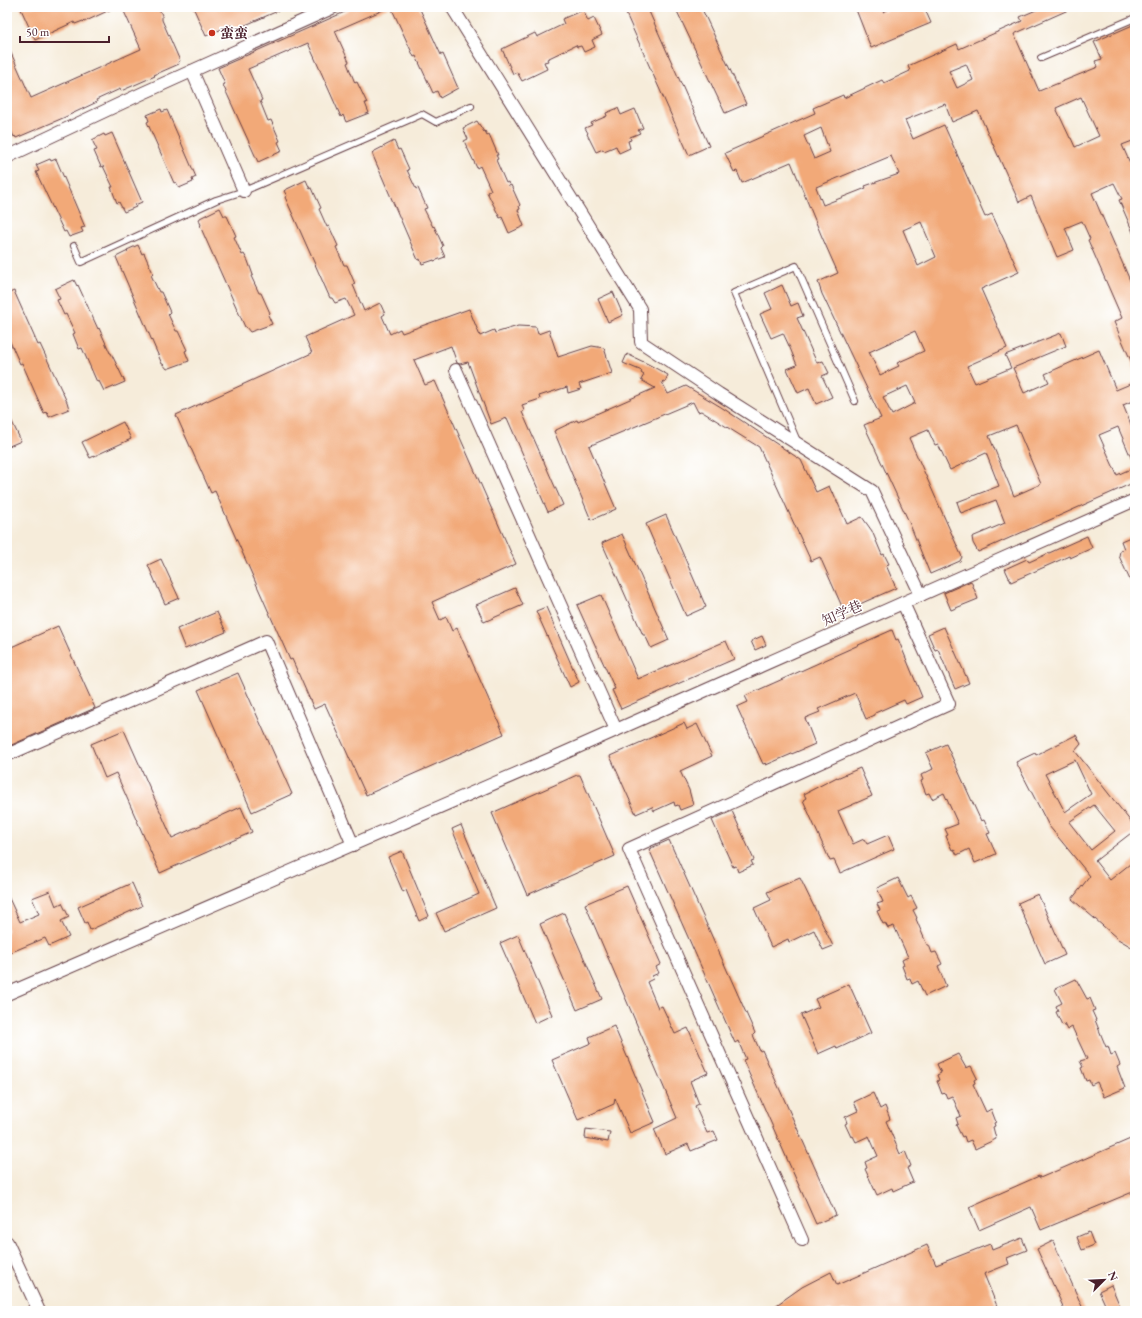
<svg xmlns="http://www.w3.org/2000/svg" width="1142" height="1318" viewBox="0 0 1142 1318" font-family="'EB Garamond','Noto Serif SC',serif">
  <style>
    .building { fill: #f2a978; fill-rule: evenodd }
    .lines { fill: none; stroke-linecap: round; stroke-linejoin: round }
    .lane-casing { stroke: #643e45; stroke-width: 8 }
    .street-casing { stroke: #643e45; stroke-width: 14 }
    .lane { stroke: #fff; stroke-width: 6 }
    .street { stroke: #fff; stroke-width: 12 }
    .poi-dot { fill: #c8321e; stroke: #fff; stroke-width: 1.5 }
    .labels { text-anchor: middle; stroke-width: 3; stroke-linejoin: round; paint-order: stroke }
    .poi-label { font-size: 14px; font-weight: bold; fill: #4a1f2b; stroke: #fff; text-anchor: start }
    .street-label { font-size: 14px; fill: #4a1f2b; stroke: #fff }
  </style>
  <rect width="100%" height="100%" fill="#fff"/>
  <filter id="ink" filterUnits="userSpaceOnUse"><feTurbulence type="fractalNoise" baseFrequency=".025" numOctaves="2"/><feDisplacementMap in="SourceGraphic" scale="8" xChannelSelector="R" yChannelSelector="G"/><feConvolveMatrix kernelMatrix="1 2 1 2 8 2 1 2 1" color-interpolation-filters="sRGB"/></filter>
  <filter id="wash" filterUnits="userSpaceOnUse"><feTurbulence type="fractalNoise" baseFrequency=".012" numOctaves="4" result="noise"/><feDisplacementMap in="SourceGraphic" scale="16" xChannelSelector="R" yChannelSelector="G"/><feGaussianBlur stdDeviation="0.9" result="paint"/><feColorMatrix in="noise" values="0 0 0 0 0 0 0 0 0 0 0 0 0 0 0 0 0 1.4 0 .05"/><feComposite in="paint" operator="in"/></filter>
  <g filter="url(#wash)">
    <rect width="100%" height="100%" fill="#f6ecda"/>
    <g id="blocks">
      <!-- building -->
      <g class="building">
        <polygon points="20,7 116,7 84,22 83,21 75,24 74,22 35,40"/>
        <polygon points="122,7 158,7 162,15 162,20 180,61 178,62 179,64 154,75 155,76 121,91 120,89 96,100 97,102 63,118 16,138 15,136 14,137 7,121 7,44 31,98 141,49"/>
        <polygon points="193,7 287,7 234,30 231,25 206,36"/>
        <polygon points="356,7 390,7 335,31 349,62 347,63 355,83 357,82 367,103 365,103 369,113 346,122 343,115 341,117 308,43 248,69 262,100 260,101 268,121 271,120 280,141 278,142 282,151 258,162 223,85 225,84 218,68"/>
        <polygon points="391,7 419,7 441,55 443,54 458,88 440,98 437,91 433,93 416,56 414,57"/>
        <polygon points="623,7 647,7 709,146 689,155"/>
        <polygon points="675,7 701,7 746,104 725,113"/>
        <polygon points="855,7 881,7 883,12 894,7 924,7 931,23 871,48"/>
        <path d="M1043,7H1075L1014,34L1039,91L1098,67L1095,61L1102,59L1094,42L1135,24V140L1122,145L1130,163L1135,160V237L1119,200L1122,199L1114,183L1092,193L1135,292V370L1114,322L1122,318L1088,240L1090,239L1082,221L1065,228L1074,250L1057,257L1031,196L1019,202L978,111L952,122L945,104L905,120L913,139L944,125L985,217L992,214L1019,272L981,289L1007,348L967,366L975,383L1011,368L1005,355L1061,333L1066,346L1013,368L1024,393L1049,382L1045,374L1099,350L1116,390L1135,382V400L1123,405L1135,434V482L978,552L973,543L972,537L1005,523L996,500L961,513L957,502L999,486L986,453L950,470L938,444L935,445L928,430L909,438L962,557L960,561L930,574L909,522L864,425L881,418L822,294L818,282L838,273L822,237L791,162L742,183L737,171L734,172L725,153L815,113L813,108L843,95L844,98L882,80L884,83L910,71L908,66L957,44L959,49L1022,21L1020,17ZM966,64L973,80L957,88L949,71ZM1081,97L1099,136L1075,147L1071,138H1070L1056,108ZM821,128L830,152L814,159L804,136ZM891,156L899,174L865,186L866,188L823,205L816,187ZM921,222L936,257L918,266L903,230ZM915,331L924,351L897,363L899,366L880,375L869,352ZM907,386L915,403L892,415L883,397ZM1016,425L1041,484L1014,496L989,436ZM1118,427L1135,467L1117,475L1099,435Z"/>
        <polygon points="583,10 588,21 594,18 602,35 592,40 595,47 584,52 581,46 577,47 576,45 547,59 548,61 544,62 547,69 522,81 517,72 513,74 502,49 535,33 537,37 564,24 562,19"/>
        <polygon points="618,108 621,115 635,109 643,128 638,130 640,133 630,137 631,140 628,141 630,148 619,153 616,146 604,151 603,149 596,152 587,134 588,133 585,128 592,125 591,123 607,116 606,113"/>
        <polygon points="161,109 162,112 167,110 196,177 192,179 193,182 179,188 176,182 174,183 147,122 149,121 147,115"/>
        <polygon points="477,121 484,132 485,131 487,135 489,134 498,155 496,155 498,159 496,160 506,183 508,182 509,186 511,185 520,205 519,206 520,209 518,210 524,226 509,233 502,217 500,218 487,192 491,190 480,166 477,168 464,141 468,139 463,128"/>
        <polygon points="112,133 142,202 135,205 136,207 124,212 119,202 117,203 111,187 113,187 103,166 101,167 94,151 97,150 92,140 104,134 105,136"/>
        <polygon points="394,141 398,150 400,149 409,169 407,170 416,189 418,188 427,208 424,209 433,227 434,226 443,246 441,248 445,257 434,261 434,260 422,264 420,259 418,260 374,158 372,153 373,152"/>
        <polygon points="50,159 51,161 56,159 85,227 81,228 83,232 69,237 66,231 64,232 36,172 39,171 36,165"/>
        <polygon points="306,180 310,189 312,188 316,197 321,208 319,209 327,227 329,226 338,246 336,247 344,265 347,265 355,284 353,285 364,311 380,303 385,314 382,316 390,334 400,329 402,333 469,309 480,336 494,330 495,333 518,326 536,327 538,334 549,330 558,357 592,346 604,348 612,373 579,384 581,389 568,393 567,387 539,396 540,399 522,405 524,411 522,412 563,505 548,512 507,418 491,424 468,362 460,364 457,363 451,346 414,360 425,385 435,381 516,564 432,602 440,620 446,617 452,631 457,628 504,734 366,795 325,704 314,709 292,659 290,660 215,491 211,493 176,415 312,353 305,337 354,315 346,299 335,303 332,298 330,298 285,197 287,196 284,191 285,190"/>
        <polygon points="220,208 224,216 227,216 236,236 234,237 242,255 244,254 248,261 253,275 251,276 259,293 261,293 270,313 268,315 272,324 250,332 246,327 245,327 200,226 201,225 199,220 200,218"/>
        <polygon points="138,245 142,254 144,253 147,260 153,273 151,275 159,292 161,292 170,312 168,314 176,331 178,331 187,350 185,351 189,361 167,369 163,364 162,364 116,257 128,251 127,250"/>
        <polygon points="74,280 77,286 78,285 98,329 99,328 110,353 111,353 125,382 104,391 99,381 97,382 82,348 79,349 73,334 75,333 66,314 64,315 57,300 60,299 55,289"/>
        <polygon points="782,285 791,306 798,303 803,316 797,318 817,363 823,361 829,373 822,376 832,397 816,404 809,388 798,393 787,369 797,365 790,348 783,333 771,338 760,314 772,309 765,293"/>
        <polygon points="14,291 38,345 40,344 67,402 69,409 49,417 47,412 44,413 22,363 20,364 7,335 7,294"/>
        <polygon points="613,292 623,315 608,322 598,299"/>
        <polygon points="627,354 648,364 668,375 665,382 663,381 662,382 668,394 686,386 721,407 801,460 816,492 829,486 832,493 833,492 847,524 862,517 872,531 882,555 884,554 889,564 886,565 896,588 844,611 820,557 811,561 759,447 701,411 698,412 693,402 589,446 616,509 591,520 554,431 577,420 578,422 655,388 641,380 644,375 641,373 642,371 623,363"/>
        <polygon points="7,411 21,441 7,447"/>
        <polygon points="123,422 131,439 90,458 82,442"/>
        <polygon points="666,515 706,607 686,616 646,524"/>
        <polygon points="622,534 669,640 651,648 645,635 643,635 602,543"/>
        <polygon points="1135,535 1135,591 1119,556 1120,551 1124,549 1121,541"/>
        <polygon points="1087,536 1092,548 1070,558 1069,556 1011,582 1005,569 1027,559 1029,562"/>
        <polygon points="161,559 179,598 165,604 148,565"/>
        <polygon points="971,581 978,599 951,610 944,593"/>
        <polygon points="515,588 523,605 484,622 476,605"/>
        <polygon points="601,595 638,679 726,641 734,659 621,709 612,690 615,689 577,605"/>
        <polygon points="546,607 579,682 570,687 536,611"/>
        <polygon points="217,612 226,632 185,649 177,629"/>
        <polygon points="58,626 95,708 7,747 7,649"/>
        <polygon points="944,627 969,683 955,689 938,649 935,650 928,634"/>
        <polygon points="892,630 896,640 898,639 922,697 906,704 904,700 875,713 875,715 866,719 855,693 818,709 820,712 805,718 815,744 766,765 766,763 763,764 737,707 748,702 745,696"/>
        <polygon points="762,636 766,645 755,650 751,641"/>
        <polygon points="238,673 292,794 252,812 198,690"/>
        <polygon points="684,723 687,729 697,724 712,756 680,771 689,790 693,805 680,810 678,805 675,806 674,802 654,811 652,807 636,814 610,756"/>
        <polygon points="124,730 172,838 241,807 252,832 160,873 116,773 105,778 91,744"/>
        <path d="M1076,735L1081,744L1075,751L1135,827V830L1095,861L1110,880L1135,860V949L1118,939L1072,899L1090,876L1049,826L1016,762L1035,753L1036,755ZM1075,760L1091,794L1065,812L1045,774ZM1094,805L1115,831L1091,850L1069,822Z"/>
        <polygon points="946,744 981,821 984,820 990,833 987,834 996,854 975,863 969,849 957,855 954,849 952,850 946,836 948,835 945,829 958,824 944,793 932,799 929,793 926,794 921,781 923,780 921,775 933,769 926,753"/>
        <polygon points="860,768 872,796 838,811 853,844 864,839 867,844 888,835 894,849 840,873 834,860 830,861 803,800 806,798 804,794 837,777 837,778"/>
        <polygon points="577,775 580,775 615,856 527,895 492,813"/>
        <polygon points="732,811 754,860 751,861 753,865 738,872 736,866 733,867 712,820"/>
        <polygon points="461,825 496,908 444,931 436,913 479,894 452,829"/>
        <polygon points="669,840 755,1033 753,1035 760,1051 762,1050 836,1215 816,1224 743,1060 746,1059 738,1041 735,1043 649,849"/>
        <polygon points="402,851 429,916 419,921 406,890 403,892 388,857"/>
        <polygon points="800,878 833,946 823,950 814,930 789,942 788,939 771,947 754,908 771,900 767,892"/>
        <polygon points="898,878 908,898 911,896 917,908 913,910 917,918 916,919 927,945 929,945 932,953 936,952 942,964 938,966 946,986 925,996 918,981 912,984 910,978 907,979 902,966 904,965 902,960 908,957 894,926 888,928 885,923 883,924 877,911 880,910 877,904 883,902 877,888"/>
        <polygon points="132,883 142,906 90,930 87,922 85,923 78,907"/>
        <polygon points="627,886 661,964 656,967 659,973 652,976 653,979 647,982 658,1008 662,1006 675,1034 688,1028 708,1073 690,1081 699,1104 695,1106 707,1133 714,1131 718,1140 691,1151 688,1144 665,1154 654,1129 677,1118 585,904"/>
        <polygon points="50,891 56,906 62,903 69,917 61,921 69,937 49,946 45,938 7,954 7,894 20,922 39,914 32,898"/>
        <polygon points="1038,894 1065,955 1045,964 1018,903"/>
        <polygon points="564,913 602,999 577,1010 540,924"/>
        <polygon points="518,935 552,1015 535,1023 500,943"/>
        <polygon points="1076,979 1087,999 1090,998 1095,1010 1092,1011 1096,1020 1095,1020 1106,1047 1108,1046 1111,1055 1115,1053 1120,1065 1117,1067 1125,1088 1104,1097 1097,1082 1091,1085 1089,1080 1086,1081 1081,1068 1083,1067 1080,1061 1087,1059 1072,1027 1067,1030 1064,1024 1062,1025 1056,1012 1058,1011 1056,1006 1062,1003 1055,989"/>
        <polygon points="849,984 871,1033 837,1049 836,1046 818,1054 801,1015 819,1007 815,999"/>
        <polygon points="614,1026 655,1122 630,1133 615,1098 614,1104 578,1120 552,1060 591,1043 589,1037"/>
        <polygon points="958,1054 966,1068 971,1066 977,1078 974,1080 975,1083 973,1084 986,1112 991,1109 996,1122 994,1123 995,1126 993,1127 996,1139 975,1149 971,1140 966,1142 964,1136 962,1137 956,1125 958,1124 956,1118 961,1116 952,1096 947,1098 945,1093 942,1094 937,1081 939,1080 937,1075 941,1073 937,1064"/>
        <polygon points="873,1093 880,1109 885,1106 890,1119 886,1121 900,1154 905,1151 911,1166 907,1168 913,1182 893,1191 892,1188 877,1195 865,1169 867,1168 865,1162 878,1156 869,1136 856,1142 853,1136 851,1137 845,1124 847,1123 845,1117 858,1111 854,1102"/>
        <polygon points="586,1129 610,1132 608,1142 585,1138"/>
        <polygon points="1135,1137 1135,1191 1041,1230 1031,1207 979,1230 969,1207 1039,1176 1040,1178"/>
        <polygon points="1089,1232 1094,1245 1082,1250 1077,1237"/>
        <polygon points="1022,1238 1027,1250 1007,1258 1009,1264 984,1274 999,1311 768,1311 802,1287 831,1272 837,1285 927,1245 936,1265 990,1244 992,1250"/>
        <polygon points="1053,1241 1084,1311 1065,1311 1037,1249"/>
        <polygon points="1111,1285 1122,1311 1108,1311 1099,1291"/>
      </g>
    </g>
  </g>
  <g filter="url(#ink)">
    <use href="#blocks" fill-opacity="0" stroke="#643e45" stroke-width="1"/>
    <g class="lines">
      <!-- lane casing -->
      <g class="lane-casing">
        <g id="lane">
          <polyline points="1041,58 1135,18"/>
          <polyline points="74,246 81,262 216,200 244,191 422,114 436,122 471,106"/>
          <polyline points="797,441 734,293 796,266 855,401"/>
        </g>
      </g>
      <!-- street casing -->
      <g class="street-casing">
        <g id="street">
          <polyline points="452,7 640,309 641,342 719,394 872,491 921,595"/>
          <polyline points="192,71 244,191"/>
          <polyline points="7,157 143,93 334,7"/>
          <polyline points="456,370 616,730"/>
          <polyline points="7,755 266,641 353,845"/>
          <polyline points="7,994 562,754 1135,500"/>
          <polyline points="802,1240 629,849 949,704 903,603"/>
          <polyline points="7,1242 39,1311"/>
        </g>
      </g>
      <!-- lane -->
      <use href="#lane" class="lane"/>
      <!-- street -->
      <use href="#street" class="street"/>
    </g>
  </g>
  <!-- markers -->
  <circle class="poi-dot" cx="212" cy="33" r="4"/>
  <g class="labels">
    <!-- poi labels -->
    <g class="poi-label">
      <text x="220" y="38">蛮蛮</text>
    </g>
    <!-- street labels -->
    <g class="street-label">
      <text transform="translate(842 613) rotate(-24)" y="5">知学巷</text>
    </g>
  </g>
  <!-- margin -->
  <rect width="1142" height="1318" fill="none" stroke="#fff" stroke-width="24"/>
  <!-- north arrow -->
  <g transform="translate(1104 1280) rotate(66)" stroke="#ffffff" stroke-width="3" paint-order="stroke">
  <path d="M0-3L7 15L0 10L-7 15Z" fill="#4a1f2b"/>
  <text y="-6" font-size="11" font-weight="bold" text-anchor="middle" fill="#4a1f2b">N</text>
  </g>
  <!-- scale -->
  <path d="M20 36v6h89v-6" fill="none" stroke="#4a1f2b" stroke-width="2"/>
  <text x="26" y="36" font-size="12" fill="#4a1f2b" stroke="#ffffff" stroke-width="3" paint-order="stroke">50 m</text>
</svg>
